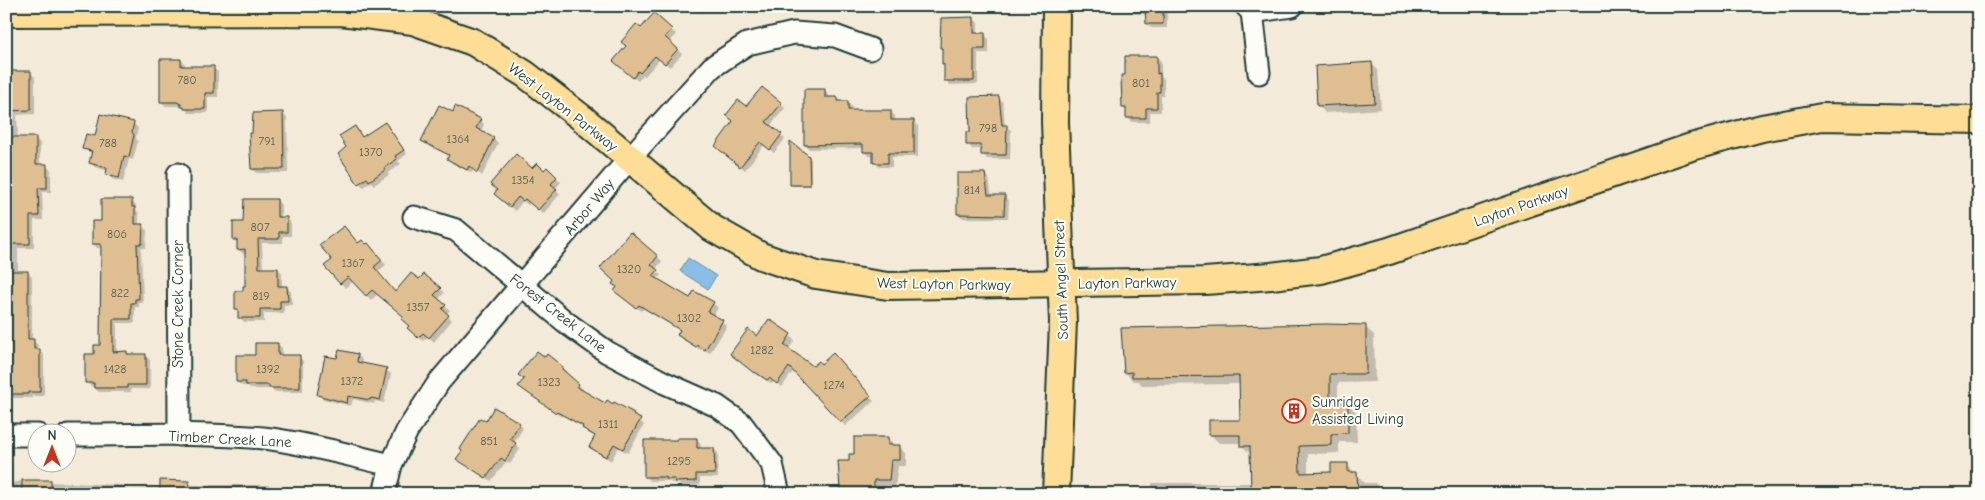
<svg xmlns="http://www.w3.org/2000/svg" width="1985" height="500" viewBox="0 0 1985 500" font-family="'Comic Neue',sans-serif">
  <style>
    .water { fill: #8abee7; stroke: #5f8a9f }
    .shadow { fill: #0003 }
    .building { fill: #dfbf92; stroke: #1f3d34 }
    .lines { fill: none; stroke-linecap: round; stroke-linejoin: round }
    .minor-casing { stroke: #1f3d34; stroke-width: 25 }
    .major-casing { stroke: #1f3d34; stroke-width: 30 }
    .minor { stroke: #fdfcf7; stroke-width: 21 }
    .major { stroke: #fedd96; stroke-width: 26 }
    .labels { text-anchor: middle; stroke-width: 4; stroke-linejoin: round; paint-order: stroke }
    .number-label { font-size: 12px; fill: #4f5e4c }
    .street-label { font-size: 15px; fill: #1f3d34; stroke: #fdfcf7 }
    .poi-label { font-size: 15px; fill: #1f3d34; stroke: #fdfcf7; text-anchor: start }
  </style>
  <rect width="100%" height="100%" fill="#f4ead9"/>
  <filter id="ink" filterUnits="userSpaceOnUse"><feTurbulence type="fractalNoise" baseFrequency=".02" numOctaves="2"/><feDisplacementMap in="SourceGraphic" scale="10" xChannelSelector="R" yChannelSelector="G"/><feConvolveMatrix kernelMatrix="1 2 1 2 8 2 1 2 1" color-interpolation-filters="sRGB"/></filter>
  <g filter="url(#ink)">
    <!-- water -->
    <polygon class="water" points="688,258 716,276 708,289 680,271"/>
    <!-- shadow -->
    <g class="shadow">
      <polygon points="1131,6 1165,6 1167,9 1167,28 1151,28 1147,24 1147,16 1143,14 1135,14 1131,9"/>
      <polygon points="973,18 978,23 978,34 984,34 989,39 989,53 978,53 978,84 950,85 946,80 943,50 941,48"/>
      <polygon points="641,30 671,30 676,34 669,42 682,54 670,67 660,59 645,76 643,75 638,81 619,65"/>
      <polygon points="1156,57 1161,61 1161,76 1164,79 1164,96 1161,96 1161,112 1150,112 1150,122 1132,122 1127,117 1127,112 1123,107 1126,76"/>
      <polygon points="181,60 185,64 185,68 213,68 218,72 218,97 208,97 208,113 189,113 182,106 166,106 161,102"/>
      <polygon points="1372,64 1378,70 1381,109 1325,113 1319,106"/>
      <polygon points="30,72 35,77 35,114 17,115 18,138 35,138 40,143 40,166 46,166 51,170 51,192 42,192 43,220 34,220 34,248 18,248 18,272 28,272 32,277 32,340 38,345 38,350 44,355 44,396 32,396 32,398 6,398 6,73"/>
      <polygon points="824,90 829,95 829,98 837,98 842,103 848,103 852,107 852,111 890,111 895,116 895,122 914,122 918,126 918,157 892,157 892,167 879,167 874,162 874,156 869,156 864,152 864,148 809,149 805,145"/>
      <polygon points="998,98 1003,102 1005,126 1011,130 1010,159 987,159 983,154 982,149 972,149 968,144 971,133"/>
      <polygon points="781,104 785,108 770,126 785,139 774,153 764,145 745,170 721,150 735,121 747,108"/>
      <polygon points="283,114 287,118 288,173 257,173 252,169"/>
      <polygon points="453,114 480,120 484,124 481,132 494,139 498,143 482,176 474,169 472,173 453,164 448,159 450,156 427,145 423,141"/>
      <polygon points="101,115 134,124 138,128 136,138 138,141 133,160 129,159 123,182 112,179 107,174 108,171 95,167 90,163 92,154 84,149 96,138"/>
      <polygon points="385,123 407,154 398,161 401,164 388,173 389,175 374,185 371,182 364,187 359,183 348,147 354,127 363,138"/>
      <polygon points="808,157 811,159 811,186 793,186 792,184"/>
      <polygon points="547,169 561,182 555,189 560,194 543,214 531,202 528,205 523,201 515,211 500,198 532,170 545,171"/>
      <polygon points="985,174 989,178 992,197 1004,197 1009,201 1008,218 963,218 958,214"/>
      <polygon points="277,200 281,205 281,218 287,218 291,223 291,236 283,236 283,243 262,243 263,269 278,269 282,273 282,287 287,287 291,292 292,305 284,305 284,313 264,313 264,322 244,322 240,317 240,312 236,308 246,287 246,253 243,254 238,249 238,243 234,239 244,223"/>
      <polygon points="132,201 136,205 136,210 139,213 139,225 142,225 147,230 146,248 141,248 143,303 139,303 139,307 135,307 135,323 117,323 117,353 127,353 130,355 145,355 150,360 150,389 131,389 131,392 99,392 86,382 101,346 103,248 97,248 93,243 102,222"/>
      <polygon points="630,234 662,261 655,270 661,275 657,280 690,300 713,303 718,308 713,316 727,326 710,353 702,349 701,350 683,340 678,335 681,331 644,309 641,311 620,295 618,288"/>
      <polygon points="358,244 372,249 386,265 377,272 396,293 419,281 440,288 444,293 438,300 450,310 446,314 452,320 434,342 428,336 423,341 413,333 404,316 378,294 371,300 353,281 345,288 341,283"/>
      <polygon points="769,320 795,340 788,350 813,368 837,359 874,401 845,426 794,370 782,387 774,381 772,384 759,376 736,358 757,337"/>
      <polygon points="1365,327 1374,335 1375,382 1338,383 1338,403 1347,403 1356,412 1357,442 1339,442 1339,453 1308,454 1308,474 1332,473 1347,465 1365,483 1375,483 1384,494 1146,494 1146,488 1152,488 1152,483 1252,483 1251,454 1241,445 1241,443 1219,443 1210,434 1241,421 1241,384 1142,385 1138,381 1133,381 1125,372"/>
      <polygon points="277,344 282,348 282,357 299,357 303,361 303,392 275,392 271,389 251,389 248,386 242,386 237,382 257,357"/>
      <polygon points="358,355 362,360 361,364 386,370 391,374 384,403 375,401 374,404 353,399 351,406 323,399 318,394"/>
      <polygon points="562,368 567,372 565,374 583,389 581,391 606,404 613,406 615,403 633,414 644,425 628,453 618,448 611,461 595,451 590,447 596,437 588,433 584,428 562,415 561,417 520,386"/>
      <polygon points="519,424 523,428 514,443 520,449 510,464 506,462 491,481 458,459"/>
      <polygon points="888,438 895,446 899,446 906,453 906,466 898,466 895,487 880,487 880,494 845,494 841,490 850,462 855,456"/>
      <polygon points="697,439 701,444 701,449 714,449 718,453 718,478 700,478 700,485 681,486 678,483 671,483 669,481 650,481 646,477"/>
      <polygon points="22,481 122,485 126,490 155,489 189,482 192,485 269,485 273,490 273,494 6,494 6,484"/>
      <polygon points="445,487 467,494 443,494"/>
    </g>
    <!-- building -->
    <g class="building">
      <polygon points="1145,6 1163,6 1163,24 1146,24"/>
      <polygon points="654,13 672,29 665,37 678,49 665,64 655,56 640,73 638,71 633,78 613,61 626,46 621,42 636,24 641,28"/>
      <polygon points="974,17 974,33 985,33 985,49 974,49 974,81 944,81 944,64 942,64 942,48 940,48 941,18"/>
      <polygon points="1125,56 1157,56 1157,74 1160,73 1160,92 1157,92 1157,108 1146,108 1146,118 1126,118 1126,108 1122,108 1121,75 1125,75"/>
      <polygon points="160,59 181,59 181,66 214,66 214,93 205,93 205,109 184,109 184,107 181,107 181,104 177,102 160,102"/>
      <polygon points="1372,62 1375,103 1317,106 1315,66"/>
      <polygon points="6,71 31,71 31,110 6,111"/>
      <polygon points="762,87 782,103 766,122 782,134 770,150 760,142 740,167 715,146 733,121 726,115 738,100 746,106"/>
      <polygon points="804,89 825,89 825,97 838,97 838,101 848,101 848,110 891,110 891,120 914,120 914,153 888,153 888,163 873,163 873,152 863,152 863,144 804,145"/>
      <polygon points="999,96 1002,125 1007,125 1006,155 981,155 981,145 966,145 966,132 970,132 969,97"/>
      <polygon points="439,105 453,112 455,106 481,119 476,128 494,138 477,173 469,166 467,170 447,159 449,155 421,141"/>
      <polygon points="283,112 284,169 251,169 249,133 252,133 253,113"/>
      <polygon points="100,114 134,122 132,132 134,135 129,157 124,156 119,178 106,175 107,168 89,163 92,151 82,149 86,134 95,136"/>
      <polygon points="385,122 404,150 395,156 397,159 384,168 385,170 369,181 367,178 358,184 338,154 346,147 339,136 355,126 362,137"/>
      <polygon points="6,137 36,137 36,164 47,164 47,188 38,188 39,216 30,216 30,244 6,244"/>
      <polygon points="790,141 809,156 810,185 790,185"/>
      <polygon points="516,154 532,168 537,163 544,170 547,167 557,177 551,184 557,189 538,210 525,199 523,201 518,197 510,207 494,194 497,190 490,184"/>
      <polygon points="957,173 985,173 988,195 1005,195 1004,215 957,214"/>
      <polygon points="101,199 132,199 132,207 135,207 135,224 143,224 142,244 137,244 139,299 135,299 135,303 131,303 131,319 113,319 113,352 127,351 127,354 146,354 146,385 127,385 127,388 94,388 94,383 85,383 85,354 94,354 94,345 100,345 101,244 92,244 92,221 101,221"/>
      <polygon points="244,199 277,199 277,217 287,217 287,232 279,232 279,239 258,239 259,268 278,268 278,286 287,286 288,301 280,301 280,309 260,309 260,318 238,318 238,309 235,309 235,291 243,291 243,286 245,286 245,249 237,250 237,240 233,240 233,222 243,222"/>
      <polygon points="344,226 358,243 362,240 366,244 368,243 382,260 374,267 395,292 411,273 419,279 424,274 441,288 434,295 446,305 442,309 449,315 429,338 423,333 418,338 407,328 409,326 401,319 403,316 372,290 366,296 348,277 340,284 324,266 332,260 319,245"/>
      <polygon points="630,232 658,256 651,265 658,270 653,276 690,298 694,291 714,302 708,312 723,320 705,350 697,345 696,347 677,335 680,330 639,305 636,308 614,291 617,287 612,284 614,281 600,268"/>
      <polygon points="6,271 28,271 28,339 34,339 34,349 40,349 40,392 28,392 28,394 6,394"/>
      <polygon points="769,319 791,334 784,345 813,366 819,361 821,364 833,353 871,396 840,422 789,367 777,384 769,378 767,380 755,372 754,373 730,354 748,329 757,336"/>
      <polygon points="1327,324 1366,325 1366,374 1330,374 1330,402 1348,402 1348,433 1331,434 1331,445 1299,446 1300,473 1331,472 1331,463 1348,463 1348,472 1357,472 1358,494 1251,494 1250,446 1240,446 1240,435 1209,435 1209,420 1240,420 1239,376 1132,377 1132,372 1124,373 1121,328"/>
      <polygon points="255,343 278,343 278,355 300,355 300,388 269,388 269,385 246,385 246,382 236,382 236,355 255,355"/>
      <polygon points="339,350 358,354 357,362 387,368 380,400 371,398 370,400 348,396 347,403 317,395 325,356 337,358"/>
      <polygon points="537,351 545,357 547,354 563,367 562,369 579,384 577,387 605,403 607,400 613,404 614,402 634,413 633,415 641,419 623,449 614,444 606,457 589,447 595,436 582,428 583,426 557,412 556,413 518,386 524,379 518,375"/>
      <polygon points="494,407 520,423 510,439 516,443 505,461 501,458 486,478 456,459 462,451 460,449 480,418 486,421"/>
      <polygon points="854,437 888,437 888,445 900,445 900,460 891,460 889,480 874,480 874,490 840,490 838,461 849,461 849,454 854,454"/>
      <polygon points="677,438 697,438 697,448 714,448 715,474 696,474 696,481 675,482 675,479 666,479 666,477 644,477 644,440 677,440"/>
      <rect x="22" y="480" width="29" height="14"/>
      <polygon points="160,480 189,481 190,494 160,494"/>
    </g>
    <g class="lines">
      <!-- minor casing -->
      <g class="minor-casing">
        <g id="minor">
          <polyline points="1246,6 1252,12 1259,73"/>
          <polyline points="1252,12 1292,6"/>
          <polyline points="178,174 179,435"/>
          <polyline points="414,217 456,230 568,324 607,352 665,383 717,406 741,423 772,464 779,494"/>
          <polyline points="6,435 38,435"/>
          <path d="M68,435C132,435 199,432 263,438C306,443 348,455 391,465"/>
          <polyline points="384,494 391,465 407,431 439,382 629,159 712,67 747,44 794,33 835,36 870,49"/>
        </g>
      </g>
      <!-- major casing -->
      <g class="major-casing">
        <g id="major">
          <polyline points="1056,6 1055,122 1063,322 1056,494"/>
          <polyline points="6,13 341,12 413,21 473,42 525,74 582,118 712,228 761,256 816,275 888,286 1205,281 1271,276 1321,270 1389,251 1691,147 1762,128 1822,117 1979,120"/>
        </g>
      </g>
      <!-- minor -->
      <use href="#minor" class="minor"/>
      <!-- major -->
      <use href="#major" class="major"/>
    </g>
  </g>
  <!-- icons -->
  <defs>
    <g id="building-ring" transform="scale(1.25)"><circle r="9.5" fill="#fdfcf7" stroke="#c8321e" stroke-width="1.5"/><path d="M-4-6H4V6H1V3H-1V6H-4ZM-2.5-4.3h1.7v1.8h-1.7ZM.8-4.3h1.7v1.8H.8ZM-2.5-1h1.7V.8h-1.7ZM.8-1h1.7V.8H.8Z" fill="#c8321e"/></g>
  </defs>
  <g fill-rule="evenodd">
    <use href="#building-ring" x="1294" y="411"/>
  </g>
  <g class="labels">
    <!-- number labels -->
    <g class="number-label">
      <text x="187" y="84">780</text>
      <text x="1141" y="87">801</text>
      <text x="988" y="132">798</text>
      <text x="458" y="143">1364</text>
      <text x="267" y="145">791</text>
      <text x="108" y="147">788</text>
      <text x="371" y="156">1370</text>
      <text x="523" y="184">1354</text>
      <text x="972" y="194">814</text>
      <text x="260" y="231">807</text>
      <text x="117" y="238">806</text>
      <text x="353" y="267">1367</text>
      <text x="629" y="273">1320</text>
      <text x="120" y="297">822</text>
      <text x="261" y="300">819</text>
      <text x="418" y="311">1357</text>
      <text x="689" y="322">1302</text>
      <text x="762" y="354">1282</text>
      <text x="115" y="373">1428</text>
      <text x="268" y="373">1392</text>
      <text x="352" y="385">1372</text>
      <text x="549" y="386">1323</text>
      <text x="834" y="389">1274</text>
      <text x="608" y="428">1311</text>
      <text x="489" y="445">851</text>
      <text x="679" y="465">1295</text>
    </g>
    <!-- street labels -->
    <g class="street-label">
      <text transform="translate(563 107) rotate(38)" y="5">West Layton Parkway</text>
      <text transform="translate(1521 206) rotate(-19)" y="5">Layton Parkway</text>
      <text transform="translate(589 207) rotate(-50)" y="5">Arbor Way</text>
      <text transform="translate(1061 280) rotate(-92)" y="5">South Angel Street</text>
      <text transform="translate(1127 283) rotate(-1)" y="5">Layton Parkway</text>
      <text transform="translate(944 284) rotate(1)" y="5">West Layton Parkway</text>
      <text transform="translate(178 304) rotate(-90)" y="5">Stone Creek Corner</text>
      <text transform="translate(558 313) rotate(38)" y="5">Forest Creek Lane</text>
      <text transform="translate(230 439) rotate(3)" y="5">Timber Creek Lane</text>
    </g>
    <!-- poi labels -->
    <g class="poi-label">
      <text x="1312" y="407">Sunridge<tspan x="1312" dy="17">Assisted Living</tspan></text>
    </g>
  </g>
  <!-- margin -->
  <rect width="1985" height="500" fill="none" stroke="#fdfcf7" stroke-width="25"/>
  <rect x="12" y="12" width="1960" height="475" fill="none" stroke="#1f3d34" stroke-width="2" filter="url(#ink)"/>
  <!-- north arrow -->
  <g transform="translate(52 448)"><circle r="24" fill="#fdfcf7" stroke="#a4b0a9"/>
  <path d="M0-4L9 19L0 12L-9 19Z" fill="#c8321e"/>
  <text y="-8" font-size="14" font-weight="bold" text-anchor="middle" fill="#1f3d34">N</text>
  </g>
</svg>
